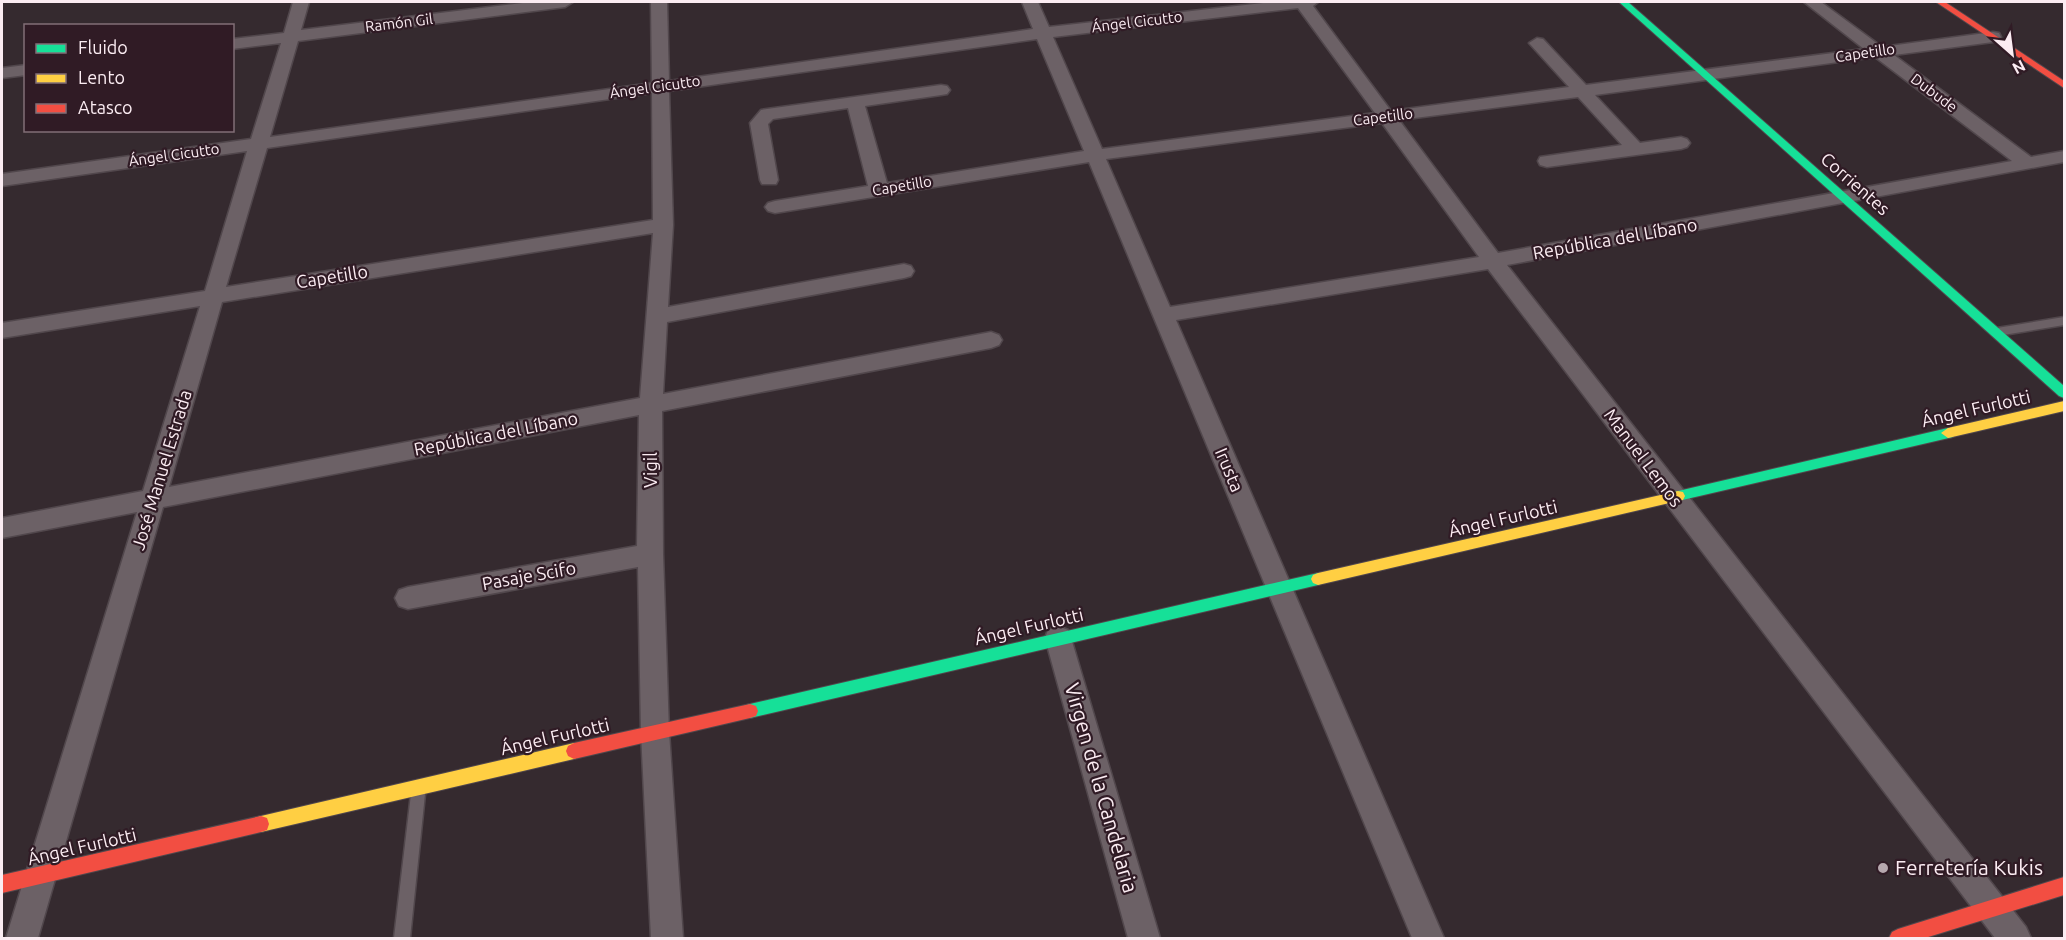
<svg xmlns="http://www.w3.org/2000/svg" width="2066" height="940" viewBox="0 0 2066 940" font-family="Ubuntu,sans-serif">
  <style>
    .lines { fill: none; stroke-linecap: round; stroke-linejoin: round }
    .lane-casing { stroke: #51474c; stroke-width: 3 }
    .street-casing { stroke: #51474c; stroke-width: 3 }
    .fast-casing { stroke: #51474c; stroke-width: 2 }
    .slow-casing { stroke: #51474c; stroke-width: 2 }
    .jam-casing { stroke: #51474c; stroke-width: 2 }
    .lane { fill: #6c6166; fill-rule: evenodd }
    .street { fill: #6c6166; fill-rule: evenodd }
    .fast { fill: #16e098; fill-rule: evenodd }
    .slow { fill: #ffcf43; fill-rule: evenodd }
    .jam { fill: #f24e42; fill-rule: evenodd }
    .poi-dot { fill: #b6a8ae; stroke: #301b25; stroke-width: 2 }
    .labels { text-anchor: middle; stroke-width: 4.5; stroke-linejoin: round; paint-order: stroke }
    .far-street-label { font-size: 15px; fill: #fbecf2; stroke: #301b25 }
    .street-label { font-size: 18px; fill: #fbecf2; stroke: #301b25 }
    .near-street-label { font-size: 21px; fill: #fbecf2; stroke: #301b25 }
    .near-poi-label { font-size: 21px; fill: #fbecf2; stroke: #301b25; text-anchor: start }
  </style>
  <rect width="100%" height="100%" fill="#352a2f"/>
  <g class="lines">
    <!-- lane casing -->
    <g class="lane-casing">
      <g id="lane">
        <polygon points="2064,317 2064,325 1997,336 1992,332 1997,328"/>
        <polygon points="418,787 423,789 425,794 410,938 394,938 411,794 413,789"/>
      </g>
    </g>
    <!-- street casing -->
    <g class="street-casing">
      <g id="street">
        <path d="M293,2H309L301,30L531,2H573L565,7L298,41L270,137L652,83L651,2H667L669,81L1033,29L1022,2H1038L1049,27L1273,2H1318L1313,6L1391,111L1569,87L1529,43L1537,38L1543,39L1586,85L1864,49L1804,2H1821L1882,47L1993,32L1999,33L2001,37L1999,41L1993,42L1894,55L2031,157L2064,151V162L1507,265L2026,927L2031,938H1995L1488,269L1176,320L1444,938H1412L1089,162L775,213L768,211L765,207L768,203L775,201L868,186L848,108L773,119L768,124L778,180L776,184H762L760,180L750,123L761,110L767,109L941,85L947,86L950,90L947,94L941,95L865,106L887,183L1084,151L1037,39L669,91L673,225L668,307L904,264L911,266L914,271L911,276L904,278L667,322L663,394L991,332L999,335L1002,340L999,345L991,348L662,411L663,554L669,732L683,938H651L641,732L638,567L408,609L399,606L395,598L399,590L408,587L637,546L639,415L163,507L38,938H6L137,512L2,538V518L143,491L200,306L2,338V323L205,291L247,151L2,186V174L251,139L281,43L232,49V39L284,33ZM1298,8L1375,113L1102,149L1053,37ZM1875,57L2012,161L1498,253L1399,120L1578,97L1622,145L1540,157L1538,161L1540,165L1547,167L1681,149L1687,147L1690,143L1687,139L1681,137L1640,143L1595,95ZM652,93L653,220L226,287L267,148ZM1382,123L1479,257L1170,307L1106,159ZM653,233L640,398L169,487L222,302Z"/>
        <polygon points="26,65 26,75 2,78 2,68"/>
        <polygon points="1058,626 1068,630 1071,638 1160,938 1128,938 1045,638 1048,630"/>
      </g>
    </g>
    <!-- fast casing -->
    <g class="fast-casing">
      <g id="fast">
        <polygon points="1619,2 1628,2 2064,386 2064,398 2059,396"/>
        <polygon points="1948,428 1953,429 1955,433 1953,437 1678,501 1673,500 1671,496 1673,492 1678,491"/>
        <polygon points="1318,573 1323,575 1325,579 1323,583 1318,585 750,718 744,716 742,711 744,706 750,704"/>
      </g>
    </g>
    <!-- slow casing -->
    <g class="slow-casing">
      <g id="slow">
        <polygon points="2064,401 2064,411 1948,438 1941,433 1948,428"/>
        <polygon points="1678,491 1683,492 1685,496 1683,500 1678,501 1318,585 1313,583 1311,579 1313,575 1318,573"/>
        <polygon points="574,743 580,746 582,751 580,756 574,759 261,832 255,830 253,824 255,818 261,816"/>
      </g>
    </g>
    <!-- jam casing -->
    <g class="jam-casing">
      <g id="jam">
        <polygon points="1936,2 1945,2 2064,81 2064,88"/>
        <polygon points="750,704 756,706 758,711 756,716 750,718 574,759 568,756 566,751 568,746 574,743"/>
        <polygon points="261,816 267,818 269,824 267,830 261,832 2,893 2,875"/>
        <polygon points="2064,877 2064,895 1925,938 1889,938 1892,932 1898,929"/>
      </g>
    </g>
    <!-- lane -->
    <use href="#lane" class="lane"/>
    <!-- street -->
    <use href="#street" class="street"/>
    <!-- fast -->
    <use href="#fast" class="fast"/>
    <!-- slow -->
    <use href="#slow" class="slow"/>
    <!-- jam -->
    <use href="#jam" class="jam"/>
  </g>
  <!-- markers -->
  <circle class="poi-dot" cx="1883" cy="868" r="6"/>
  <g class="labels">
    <!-- far-street labels -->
    <g class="far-street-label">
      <text transform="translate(1137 22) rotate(-7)" y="5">Ángel Cicutto</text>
      <text transform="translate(399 23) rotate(-7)" y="5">Ramón Gil</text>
      <text transform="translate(1865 53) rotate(-8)" y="5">Capetillo</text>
      <text transform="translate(655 87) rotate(-8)" y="5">Ángel Cicutto</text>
      <text transform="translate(1934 93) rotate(37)" y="5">Dubude</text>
      <text transform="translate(1383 117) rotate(-7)" y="5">Capetillo</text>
      <text transform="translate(174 155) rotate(-8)" y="5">Ángel Cicutto</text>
      <text transform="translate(902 186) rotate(-9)" y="5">Capetillo</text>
    </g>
    <!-- street labels -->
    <g class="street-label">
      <text transform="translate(1855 184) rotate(41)" y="6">Corrientes</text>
      <text transform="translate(1615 239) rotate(-10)" y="6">República del Líbano</text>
      <text transform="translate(332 277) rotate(-9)" y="6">Capetillo</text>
      <text transform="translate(1976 409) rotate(-13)" y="6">Ángel Furlotti</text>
      <text transform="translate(496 434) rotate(-11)" y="6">República del Líbano</text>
      <text transform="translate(1643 458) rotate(53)" y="6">Manuel Lemos</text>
      <text transform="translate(162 470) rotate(-73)" y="6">José Manuel Estrada</text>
      <text transform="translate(651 470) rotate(-90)" y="6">Vigil</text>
      <text transform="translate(1229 470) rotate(67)" y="6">Irusta</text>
      <text transform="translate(1503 519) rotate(-13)" y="6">Ángel Furlotti</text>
      <text transform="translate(529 576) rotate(-10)" y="6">Pasaje Scifo</text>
      <text transform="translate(1029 627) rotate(-13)" y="6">Ángel Furlotti</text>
      <text transform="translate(555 737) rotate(-13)" y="6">Ángel Furlotti</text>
      <text transform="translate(82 847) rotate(-13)" y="6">Ángel Furlotti</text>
    </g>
    <!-- near-street labels -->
    <g class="near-street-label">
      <text transform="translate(1101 788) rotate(74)" y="7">Virgen de la Candelaria</text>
    </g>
    <!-- near-poi labels -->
    <g class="near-poi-label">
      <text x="1895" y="875">Ferretería Kukis</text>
    </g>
  </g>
  <!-- border -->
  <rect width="2066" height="940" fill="none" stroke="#fbecf2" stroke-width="6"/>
  <!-- legend -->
  <rect x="24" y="24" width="210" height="108" fill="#301b25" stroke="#816f77" stroke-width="1.5"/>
  <rect x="36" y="44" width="30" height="9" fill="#16e098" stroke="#816f77" stroke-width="1.5"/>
  <text x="78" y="54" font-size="18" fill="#fbecf2">Fluido</text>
  <rect x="36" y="74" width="30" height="9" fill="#ffcf43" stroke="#816f77" stroke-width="1.5"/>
  <text x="78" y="84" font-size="18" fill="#fbecf2">Lento</text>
  <rect x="36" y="104" width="30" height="9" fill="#f24e42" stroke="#816f77" stroke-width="1.5"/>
  <text x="78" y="114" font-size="18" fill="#fbecf2">Atasco</text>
  <!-- north arrow -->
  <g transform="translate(2012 54) rotate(152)" stroke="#301b25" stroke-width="4.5" paint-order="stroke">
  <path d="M0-4.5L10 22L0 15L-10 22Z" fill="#fbecf2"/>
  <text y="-9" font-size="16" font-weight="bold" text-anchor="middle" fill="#fbecf2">N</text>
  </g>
</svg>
